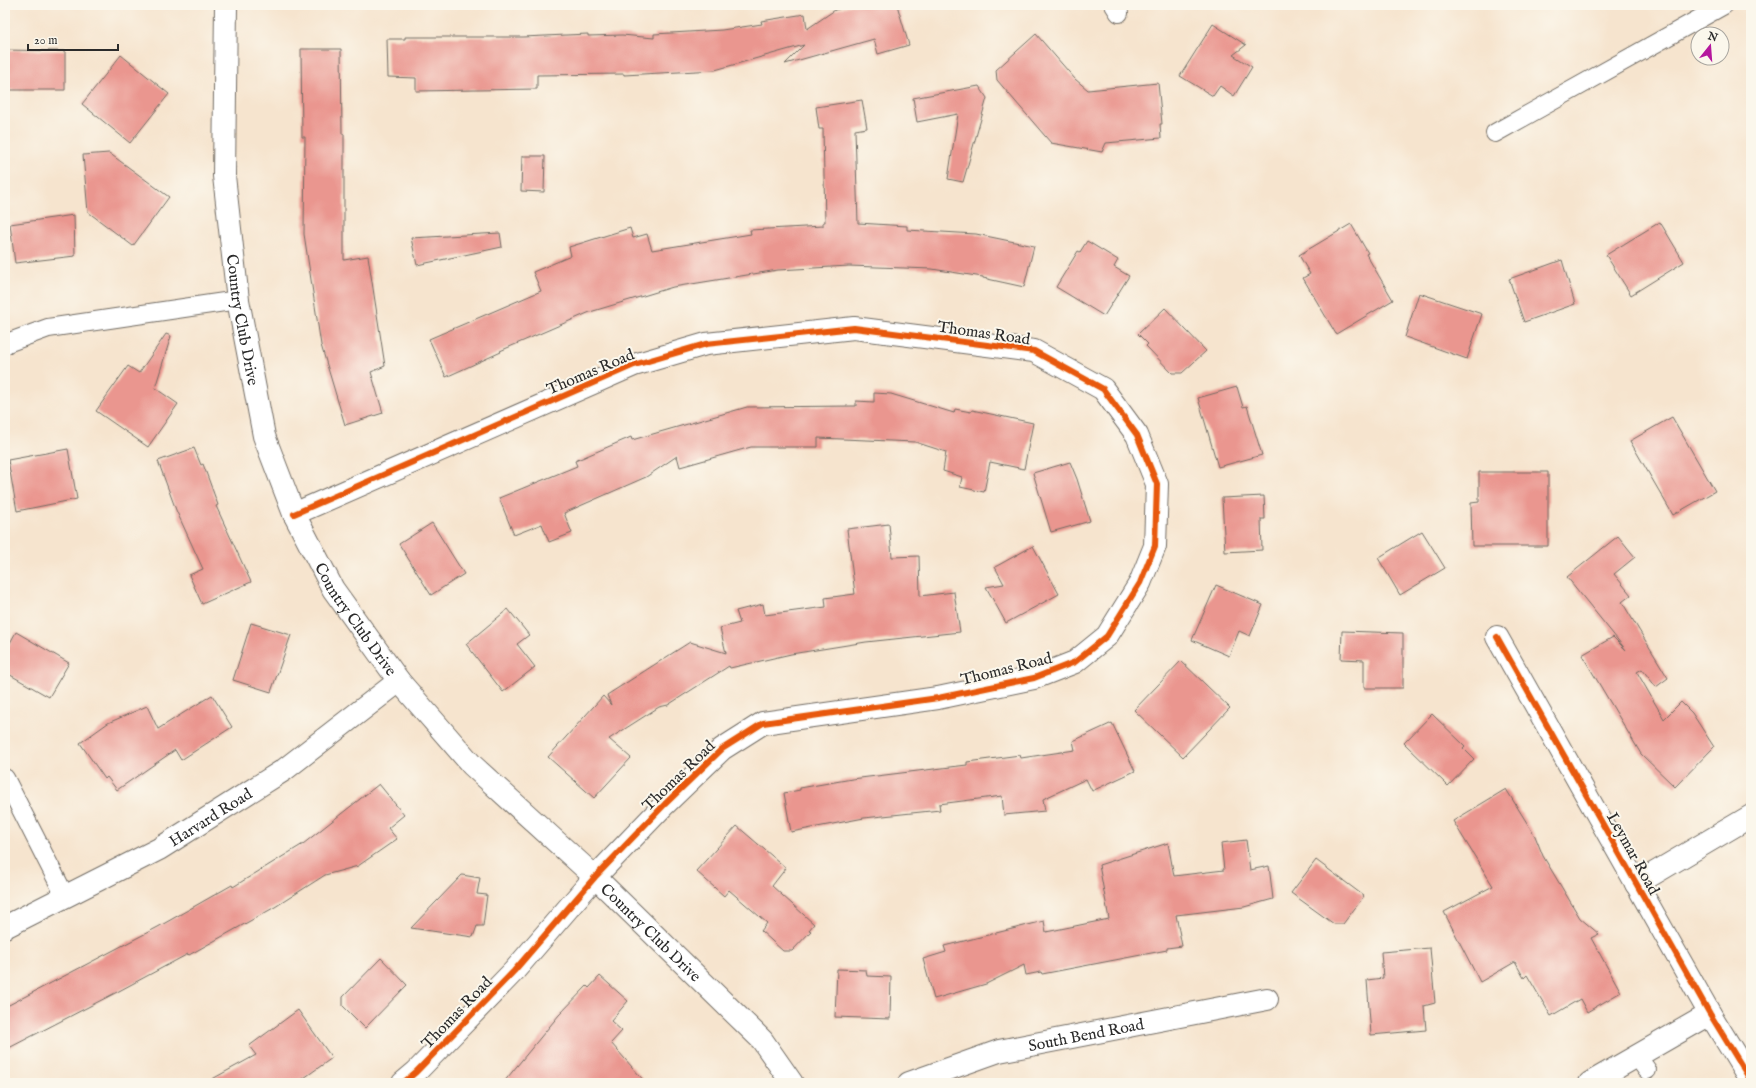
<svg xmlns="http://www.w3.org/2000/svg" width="1756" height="1088" viewBox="0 0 1756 1088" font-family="'IM FELL English',serif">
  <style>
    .building { fill: #ea968f }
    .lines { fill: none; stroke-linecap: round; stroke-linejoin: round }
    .lane-casing { stroke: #726c64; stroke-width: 20 }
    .street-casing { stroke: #726c64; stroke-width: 24 }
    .lane { stroke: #fff; stroke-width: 18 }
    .street { stroke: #fff; stroke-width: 22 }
    .cycleway-casing { stroke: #fbf7ec; stroke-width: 8 }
    .cycleway { stroke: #e8590c; stroke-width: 6 }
    .labels { text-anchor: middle; stroke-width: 4; stroke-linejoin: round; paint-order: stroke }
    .street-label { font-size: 16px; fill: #2b2b2b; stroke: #fbf7ec }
  </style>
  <rect width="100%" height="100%" fill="#fbf7ec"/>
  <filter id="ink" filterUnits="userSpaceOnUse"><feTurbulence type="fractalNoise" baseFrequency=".025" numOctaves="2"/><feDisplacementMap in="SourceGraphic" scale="8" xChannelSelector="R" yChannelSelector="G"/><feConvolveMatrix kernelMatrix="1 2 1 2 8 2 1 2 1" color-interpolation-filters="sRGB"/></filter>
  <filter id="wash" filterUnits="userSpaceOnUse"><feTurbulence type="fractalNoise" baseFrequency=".012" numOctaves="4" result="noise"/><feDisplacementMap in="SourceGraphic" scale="16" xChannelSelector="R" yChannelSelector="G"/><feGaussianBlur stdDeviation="0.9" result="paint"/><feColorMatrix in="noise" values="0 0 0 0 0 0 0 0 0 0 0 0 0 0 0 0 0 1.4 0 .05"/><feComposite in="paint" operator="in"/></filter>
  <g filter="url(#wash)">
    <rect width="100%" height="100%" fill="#f6e4ce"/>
    <g id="blocks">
      <!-- building -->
      <g class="building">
        <polygon points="852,5 897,5 909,45 878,54 874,39 785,64 804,45 715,70 624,75 624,74 537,75 537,89 416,91 416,78 388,77 387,39 405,39 405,37 523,37 588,34 588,36 622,35 654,38 654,34 722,30 762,24 761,21 805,14 807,29 835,10"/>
        <polygon points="1213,24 1246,45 1233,55 1252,67 1234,96 1220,86 1213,96 1180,76"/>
        <polygon points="1036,34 1075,79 1088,90 1158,83 1162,124 1160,124 1161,138 1106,143 1102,152 1051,143 997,80 996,70"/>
        <polygon points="301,49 341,49 342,134 344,134 344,260 368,256 385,366 371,372 383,413 345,425 321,345 304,234 305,137 302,137"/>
        <polygon points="5,50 65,51 65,90 5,90"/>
        <polygon points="121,55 169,94 130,143 82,104"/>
        <polygon points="979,86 987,98 963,182 948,179 958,114 917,122 913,98"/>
        <polygon points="862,100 867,128 855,130 858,223 907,226 907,230 976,234 1034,246 1024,287 983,278 983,277 932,269 849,266 778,270 673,287 590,312 500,351 501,352 446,377 429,339 541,291 533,272 571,256 569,247 630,228 633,238 647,234 652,250 751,234 750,230 823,226 823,222 825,222 823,129 819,129 816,107"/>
        <polygon points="109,153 169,197 133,246 88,212 83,155"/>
        <polygon points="522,156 545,156 544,192 521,191"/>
        <polygon points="74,215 75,256 15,263 10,224"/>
        <polygon points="1660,222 1684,262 1631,295 1606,255"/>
        <polygon points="1351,224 1368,253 1366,254 1393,300 1336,334 1303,278 1310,274 1299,255"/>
        <polygon points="500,233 502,247 417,265 411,238"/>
        <polygon points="1087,241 1118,260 1114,267 1129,276 1104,316 1056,287 1078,251 1080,252"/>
        <polygon points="1562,260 1575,304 1524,322 1509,279"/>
        <polygon points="1419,293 1482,314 1467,359 1405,337"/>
        <polygon points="1165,308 1206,351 1182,373 1172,373 1146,346 1148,344 1138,334"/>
        <polygon points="166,334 171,336 155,388 178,404 148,447 96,411 128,366 139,373"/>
        <polygon points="1237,387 1243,407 1247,406 1262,455 1218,467 1198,398"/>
        <polygon points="874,393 891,394 954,413 955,409 971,412 972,410 1033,423 1024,469 990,462 984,492 960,487 962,477 943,471 946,452 915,442 818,438 818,447 751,447 680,467 677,456 646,477 564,513 572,533 549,542 542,524 514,535 499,498 577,466 575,461 631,437 632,440 747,407 856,406 856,401 874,402"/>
        <polygon points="1672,417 1715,491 1673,515 1630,441"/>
        <polygon points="194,448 201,465 203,464 218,505 216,506 251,582 202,604 189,575 203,569 176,510 158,461"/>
        <polygon points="68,449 77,499 17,511 8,460"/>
        <polygon points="1070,462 1077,479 1090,521 1051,532 1033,473"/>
        <polygon points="1479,472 1548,472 1548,546 1472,546 1471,503 1479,502"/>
        <polygon points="1264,496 1265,519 1261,519 1262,550 1225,552 1222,498"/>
        <polygon points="432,523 464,574 431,595 399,544"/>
        <polygon points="889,524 892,557 919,556 920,596 954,592 960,632 866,642 791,654 730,668 729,666 668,705 659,707 609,739 631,758 594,798 548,757 603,696 611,705 607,695 690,642 726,653 720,628 740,623 736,611 763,604 765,615 826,607 825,598 855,594 847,529"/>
        <polygon points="1422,531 1445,568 1400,595 1378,558"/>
        <polygon points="1618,536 1635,557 1614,574 1631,595 1622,602 1668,678 1656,687 1642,669 1637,672 1664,719 1681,702 1692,713 1714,747 1675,787 1641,754 1582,655 1613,637 1626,650 1567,577"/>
        <polygon points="1033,546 1059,594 1006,623 986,587 1004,584 995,567"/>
        <polygon points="1216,585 1263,605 1250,636 1239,631 1229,656 1192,640"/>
        <polygon points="508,609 529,635 517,644 535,667 503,692 466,644"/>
        <polygon points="251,623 291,635 271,692 233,680"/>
        <polygon points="1342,631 1403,633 1403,688 1364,688 1364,660 1341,659"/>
        <polygon points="16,632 69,663 49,697 5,672 5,652"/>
        <polygon points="1181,661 1230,708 1183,757 1134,710"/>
        <polygon points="212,695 232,727 181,760 175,750 117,790 107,777 105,779 80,743 108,723 147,706 158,729"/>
        <polygon points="1432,714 1465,746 1463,748 1474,759 1448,786 1404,743"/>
        <polygon points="1112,723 1135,771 1092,791 1086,779 1043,799 1045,811 1004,815 1002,796 939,804 940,810 864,818 791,832 784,793 800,790 800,788 852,779 967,765 967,762 1020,755 1021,758 1075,750 1073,741"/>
        <polygon points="379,784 404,815 388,828 397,839 358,866 325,875 275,907 189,955 188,954 119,991 5,1050 5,1007 158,927 232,885 233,887 303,844"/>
        <polygon points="1506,789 1535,836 1543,856 1580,918 1599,934 1591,938 1621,992 1587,1012 1580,999 1551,1016 1527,975 1524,978 1515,962 1480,982 1444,912 1493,886 1453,821"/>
        <polygon points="737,826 786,868 772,886 814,924 809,930 811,931 792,951 783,951 761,931 767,923 729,890 724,896 696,871"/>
        <polygon points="1246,840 1250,870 1269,866 1273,899 1244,907 1176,915 1182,946 1167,948 1167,950 1042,974 1041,972 1026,975 1024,965 986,984 934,999 923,959 946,952 944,946 1044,921 1046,932 1109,919 1099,865 1168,843 1174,876 1224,870 1221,843"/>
        <polygon points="1316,860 1364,896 1343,924 1334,924 1291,893"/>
        <polygon points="462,875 480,878 477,894 487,895 483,926 477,926 473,937 411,928"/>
        <polygon points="1430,948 1435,1003 1424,1006 1426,1030 1371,1035 1367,980 1383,978 1381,952"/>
        <polygon points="381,958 407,985 365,1028 343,1006 343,997"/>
        <polygon points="837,969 866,970 867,976 891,977 890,1019 835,1017"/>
        <polygon points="600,976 628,1001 611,1021 622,1031 611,1043 646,1083 503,1083 559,1015 587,986 589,988"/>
        <polygon points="298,1010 332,1058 297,1083 205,1083 256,1055 249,1046"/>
      </g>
    </g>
  </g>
  <g filter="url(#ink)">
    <use href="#blocks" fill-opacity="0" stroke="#726c64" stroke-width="1"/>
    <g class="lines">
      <!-- lane casing -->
      <g class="lane-casing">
        <g id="lane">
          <polyline points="1114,5 1119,13"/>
          <polyline points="1495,133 1724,5"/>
          <polyline points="5,345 7,343 48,328 238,300"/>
          <polyline points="5,778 65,896"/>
          <polyline points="1637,1056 1647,1070"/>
        </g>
      </g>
      <!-- street casing -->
      <g class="street-casing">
        <g id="street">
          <path id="s1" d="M226,5L224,176L238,300L264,436L294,514L333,589L399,681L472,765L595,877L762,1040L792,1083"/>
          <polyline points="294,514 634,365 706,344 854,328 1034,351 1103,389 1137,435 1157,484 1155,546 1140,583 1107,636 1075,662 1034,678 938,698 763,723 722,749 665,804 595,877 514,971 416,1072 403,1083"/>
          <polyline points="1497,637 1710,1014 1751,1081"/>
          <polyline points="1636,884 1751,816"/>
          <path id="s2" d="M5,927L159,849L284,770L399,681"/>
          <path id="s3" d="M909,1083L999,1051L1267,999"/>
          <polyline points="1590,1083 1710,1014"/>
        </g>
      </g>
      <!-- lane -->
      <use href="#lane" class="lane"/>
      <!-- street -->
      <use href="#street" class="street"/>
      <!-- cycleway casing -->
      <g class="cycleway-casing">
        <g id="cycleway">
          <polyline points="294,514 634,365 706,344 854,328 1034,351 1103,389 1137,435 1157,484 1155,546 1140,583 1107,636 1075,662 1034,678 938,698 763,723 722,749 665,804 595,877 514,971 416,1072 403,1083"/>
          <polyline points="1497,637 1710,1014 1751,1081"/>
        </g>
      </g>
      <!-- cycleway -->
      <use href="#cycleway" class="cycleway"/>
    </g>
  </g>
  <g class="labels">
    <!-- street labels -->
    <g class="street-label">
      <text dy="6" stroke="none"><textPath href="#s1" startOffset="316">Country Club Drive</textPath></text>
      <text transform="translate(984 332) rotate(8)" y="6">Thomas Road</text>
      <text transform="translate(590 371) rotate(-23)" y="6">Thomas Road</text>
      <text dy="6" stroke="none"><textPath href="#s1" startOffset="640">Country Club Drive</textPath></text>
      <text transform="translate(1006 668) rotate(-14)" y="6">Thomas Road</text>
      <text transform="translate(678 775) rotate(-44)" y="6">Thomas Road</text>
      <text dy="6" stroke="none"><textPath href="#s2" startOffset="233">Harvard Road</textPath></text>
      <text transform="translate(1634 853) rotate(61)" y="6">Leymar Road</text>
      <text dy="6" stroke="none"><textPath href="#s1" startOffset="1072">Country Club Drive</textPath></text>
      <text transform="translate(456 1012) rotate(-46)" y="6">Thomas Road</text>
      <text dy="6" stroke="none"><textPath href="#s3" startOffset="184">South Bend Road</textPath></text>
    </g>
  </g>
  <!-- margin -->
  <rect width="1756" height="1088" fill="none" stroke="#fbf7ec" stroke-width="20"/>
  <!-- north arrow -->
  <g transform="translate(1710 46) rotate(17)"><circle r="19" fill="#fbf7ec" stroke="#a8a59f"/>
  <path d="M0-3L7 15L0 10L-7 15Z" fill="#b5179e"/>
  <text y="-6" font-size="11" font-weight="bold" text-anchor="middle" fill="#2b2b2b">N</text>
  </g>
  <!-- scale -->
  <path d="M28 44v6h90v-6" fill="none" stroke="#2b2b2b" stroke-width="2"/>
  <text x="34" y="44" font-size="12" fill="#2b2b2b" stroke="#fbf7ec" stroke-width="3" paint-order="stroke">20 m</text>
</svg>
